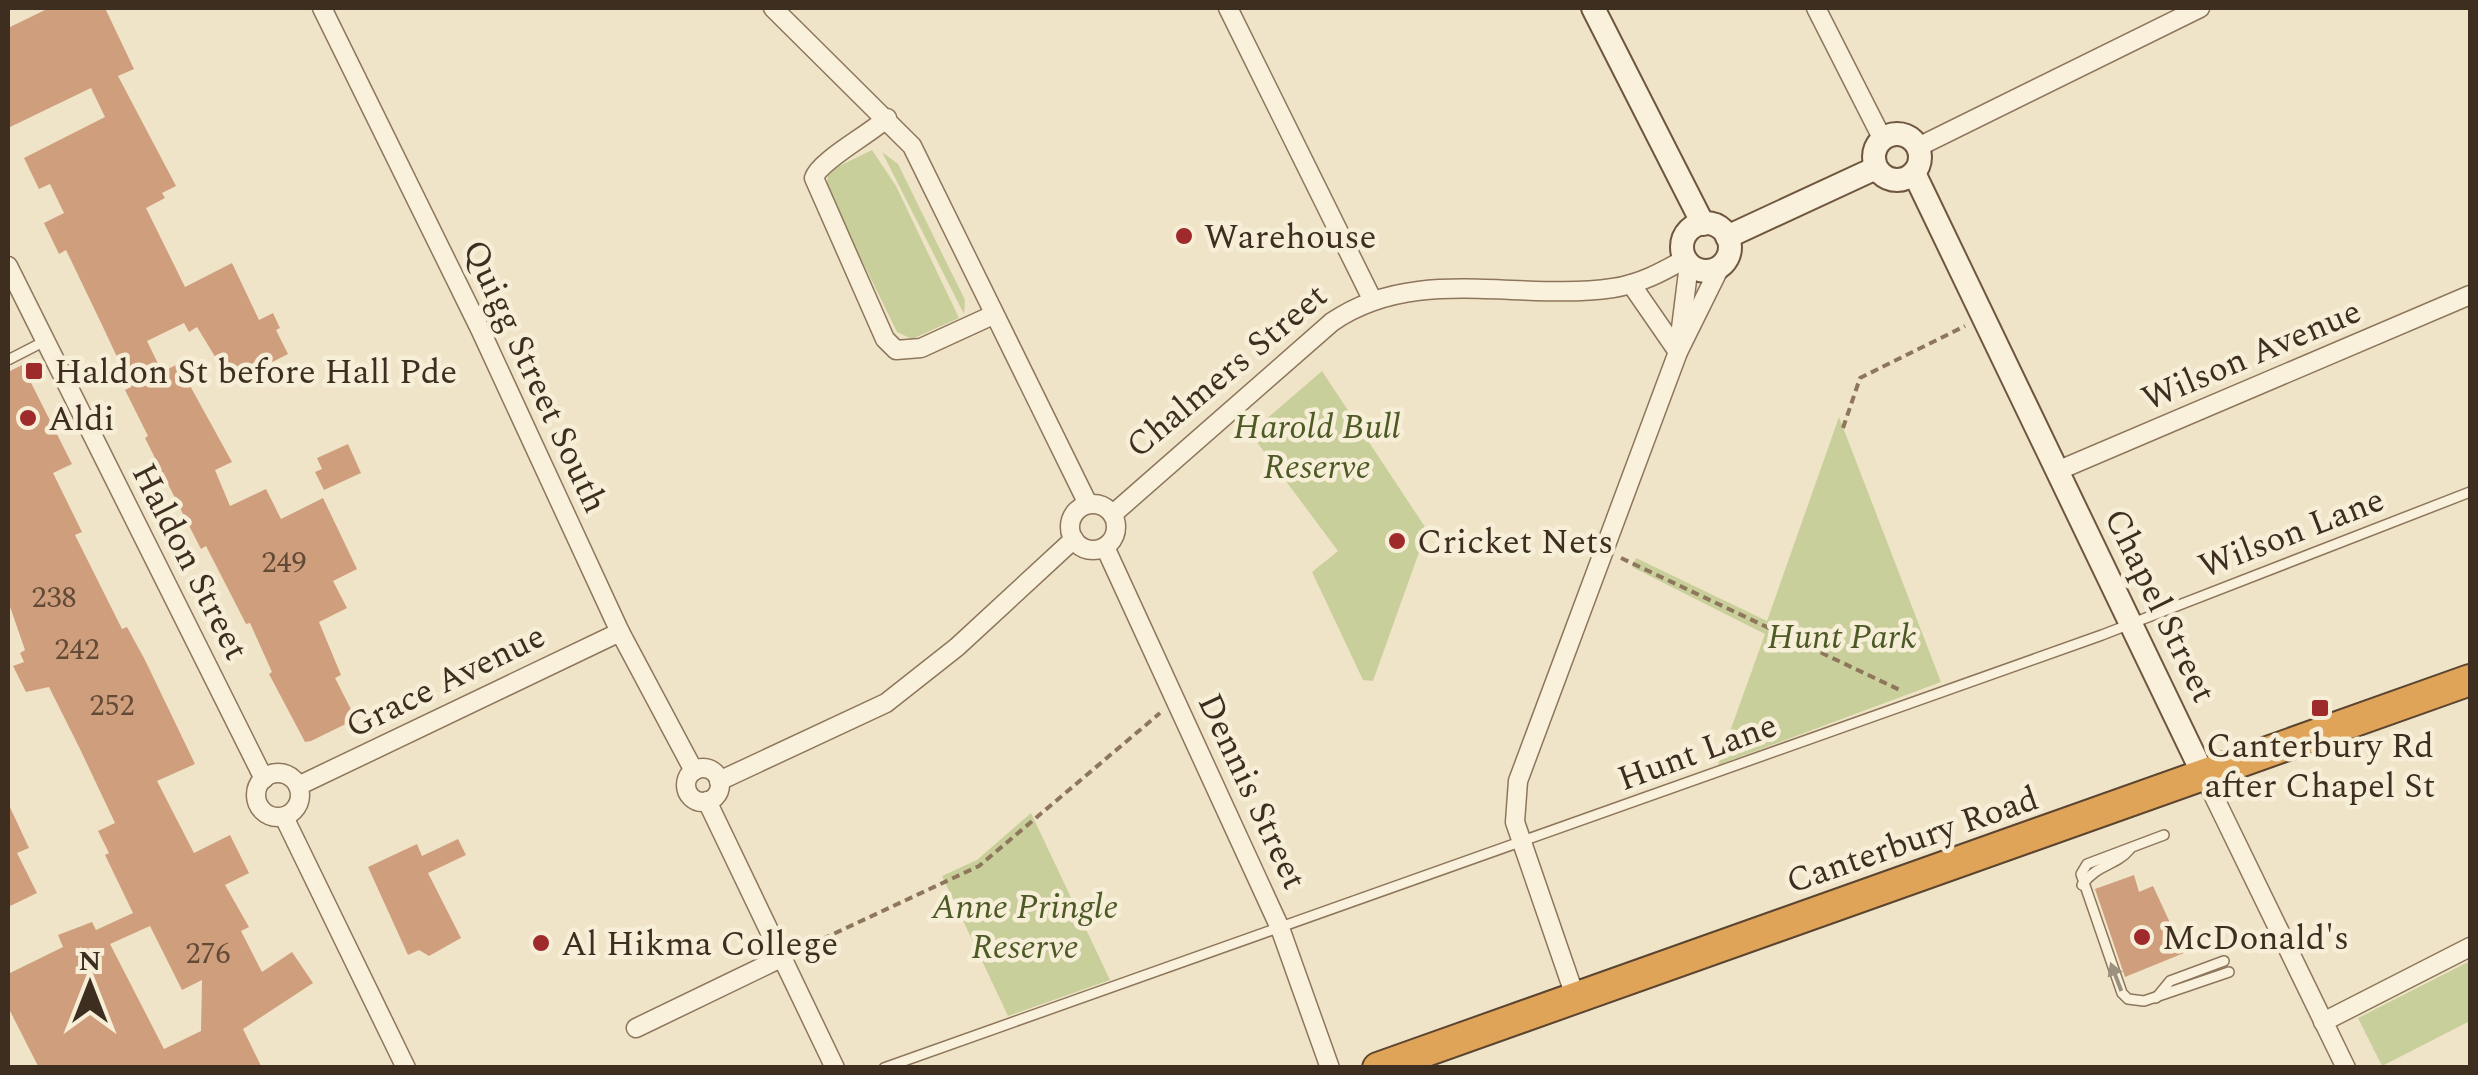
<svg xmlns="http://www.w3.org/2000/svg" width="2478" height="1075" viewBox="0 0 2478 1075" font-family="Spectral,serif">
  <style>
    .green { fill: #c9cf9b }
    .building { fill: #cf9f7d; fill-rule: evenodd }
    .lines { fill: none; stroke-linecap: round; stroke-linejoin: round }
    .lane-casing { stroke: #8d765c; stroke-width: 12 }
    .street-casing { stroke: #8d765c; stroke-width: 21 }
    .secondary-casing { stroke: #6f573f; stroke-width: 26 }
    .highway-casing { stroke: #5b4430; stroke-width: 34 }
    .path { stroke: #8d765c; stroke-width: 4; stroke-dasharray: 8 5; stroke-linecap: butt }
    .lane { stroke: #faf1dc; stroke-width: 9 }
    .street { stroke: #faf1dc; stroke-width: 18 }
    .secondary { stroke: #faf1dc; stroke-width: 22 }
    .highway { stroke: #e0a458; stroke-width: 30 }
    .oneway { fill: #9c907e }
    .poi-dot { fill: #9e2a2b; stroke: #f7eed8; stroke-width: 4 }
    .labels { text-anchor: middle; stroke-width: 9; stroke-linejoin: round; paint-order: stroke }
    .number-label { font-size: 30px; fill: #624a37 }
    .poi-label { font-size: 35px; fill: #3d2e20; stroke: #f7eed8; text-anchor: start }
    .street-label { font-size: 35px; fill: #3d2e20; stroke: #f7eed8 }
    .park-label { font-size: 35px; font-style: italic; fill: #4d5a26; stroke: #f7eed8 }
  </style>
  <rect width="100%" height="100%" fill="#f0e4c8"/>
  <!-- green -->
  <g class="green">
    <polygon points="872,150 896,186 959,318 912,339 897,332 826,187 829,171"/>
    <polygon points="882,152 898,164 965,300 964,314"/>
    <polygon points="1322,371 1427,530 1373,681 1363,680 1312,572 1338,551 1250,433"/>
    <polygon points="1839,417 1941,682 1718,765 1765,634 1632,567 1636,558 1767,621"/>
    <polygon points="1031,813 1110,980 1008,1016 942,876 977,860"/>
    <polygon points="2470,961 2470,1021 2382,1066 2358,1018"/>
  </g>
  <!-- building -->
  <g class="building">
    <polygon points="49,8 105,8 134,69 118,76 176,186 162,193 165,198 146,208 185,287 232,263 259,320 273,313 280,328 276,330 288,354 231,383 197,327 189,332 184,323 147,341 162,372 178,364 232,462 215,470 230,506 266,489 281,519 323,498 357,569 333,581 347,608 319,622 341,675 335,678 356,719 311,741 305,742 269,674 272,672 250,623 246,624 206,546 201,549 186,520 145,438 148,436 125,390 131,387 103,327 66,250 59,254 44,223 64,213 50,184 39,189 24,158 105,117 91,88 8,128 8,28"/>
    <path d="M22,365L72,464L53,473L82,532L75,535L122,629L127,627L145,660L195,764L157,781L194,853L230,835L249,873L225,885L249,927L241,931L262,972L292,952L313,983L243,1029L262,1068H39L8,1007V974L63,947L58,935L92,922L96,930L133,913L105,855L109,853L98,831L115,823L80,749L49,687L26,692L13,666L24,662L20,653L25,650L8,601V372ZM150,926L182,990L202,980L201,1031L164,1049L110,944Z"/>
    <polygon points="348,444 361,473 324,490 315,472 322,469 317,458"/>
    <polygon points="8,803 29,848 17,853 37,893 8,907"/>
    <polygon points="458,839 466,855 428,873 461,938 429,956 419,950 408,955 368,867 417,844 422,856"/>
    <polygon points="2134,875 2139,892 2153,886 2184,953 2125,977 2095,889"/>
  </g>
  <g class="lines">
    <!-- lane casing -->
    <g class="lane-casing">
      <g id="lane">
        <polyline points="8,360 45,341"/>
        <polyline points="2164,835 2087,864 2081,874 2122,993 2128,999 2144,1001 2229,972"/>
        <path d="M2082,885C2098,863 2115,867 2130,849"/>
        <polyline points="2156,998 2170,981 2224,961"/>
        <polyline points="884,1068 2102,635 2470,492"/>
      </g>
    </g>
    <!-- street casing -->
    <g class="street-casing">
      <g id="street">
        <polyline points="322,8 480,329 620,632 694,771"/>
        <polyline points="773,8 912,146 1088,504"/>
        <polyline points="1228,8 1372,299"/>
        <polyline points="1816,8 1882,138"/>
        <path d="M887,118C870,134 819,161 814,178L885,339L896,350L921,348L993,315"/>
        <polyline points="1918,147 2200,8"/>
        <polyline points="8,266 264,779"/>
        <polyline points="1631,284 1678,352"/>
        <polyline points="1680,336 1689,264"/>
        <polyline points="2057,471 2470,295"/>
        <circle cx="1093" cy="527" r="23"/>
        <path d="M1113,514L1332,322C1416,264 1519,302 1613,288C1640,284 1662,272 1685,259"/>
        <polyline points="1105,547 1280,928 1330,1068"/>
        <circle cx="703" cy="785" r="17"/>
        <circle cx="278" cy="795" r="22"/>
        <polyline points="2204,776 2346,1068"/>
        <polyline points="719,781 886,703 957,647 1074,539"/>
        <polyline points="298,786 620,632"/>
        <polyline points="707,801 835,1068"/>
        <polyline points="284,817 406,1068"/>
        <polyline points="1575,996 1515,822 1518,781 1678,352 1721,265"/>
        <polyline points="2323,1022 2470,947"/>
        <polyline points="636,1028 783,957"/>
      </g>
    </g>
    <!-- secondary casing -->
    <g class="secondary-casing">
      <g id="secondary">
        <polyline points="1593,8 1703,224"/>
        <circle cx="1897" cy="157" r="23"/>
        <polyline points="1914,173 2204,776"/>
        <circle cx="1706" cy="247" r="24"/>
        <polyline points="1727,237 1876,168"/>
      </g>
    </g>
    <!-- highway casing -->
    <g class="highway-casing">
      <polyline id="highway" points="1378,1068 2470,680"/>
    </g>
    <!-- path -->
    <g class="path">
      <polyline points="1843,428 1860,378 1965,326"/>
      <polyline points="1621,558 1902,691"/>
      <polyline points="799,950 979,866 1160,713"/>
    </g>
    <!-- lane -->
    <use href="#lane" class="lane"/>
    <!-- street -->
    <use href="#street" class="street"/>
    <!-- secondary -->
    <use href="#secondary" class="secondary"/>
    <!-- highway -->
    <use href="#highway" class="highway"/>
  </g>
  <!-- one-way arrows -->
  <defs><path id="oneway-solid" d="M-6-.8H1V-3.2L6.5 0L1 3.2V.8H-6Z" transform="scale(2.5)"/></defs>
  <use class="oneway" href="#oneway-solid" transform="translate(2116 977) rotate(-111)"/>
  <!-- markers -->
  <g class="poi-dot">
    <circle cx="1184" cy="236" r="10"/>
    <rect x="24" y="361" width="20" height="20" rx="5"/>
    <circle cx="28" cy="418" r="10"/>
    <circle cx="1397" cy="541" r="10"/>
    <rect x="2310" y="698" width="20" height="20" rx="5"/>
    <circle cx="2142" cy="937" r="10"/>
    <circle cx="541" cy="943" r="10"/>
  </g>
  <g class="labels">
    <!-- number labels -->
    <g class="number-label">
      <text x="284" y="572">249</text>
      <text x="54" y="607">238</text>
      <text x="77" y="659">242</text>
      <text x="112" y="715">252</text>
      <text x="208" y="963">276</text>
    </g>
    <!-- poi labels -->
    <g class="poi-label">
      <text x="1204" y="248">Warehouse</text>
      <text x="54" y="383">Haldon St before Hall Pde</text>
      <text x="48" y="430">Aldi</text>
      <text x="1417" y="553">Cricket Nets</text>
      <text x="2320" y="757" text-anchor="middle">Canterbury Rd<tspan x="2320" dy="40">after Chapel St</tspan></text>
      <text x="2162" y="949">McDonald's</text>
      <text x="561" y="955">Al Hikma College</text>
    </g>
    <!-- street labels -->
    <g class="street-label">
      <text transform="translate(2251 354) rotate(-23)" y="12">Wilson Avenue</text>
      <text transform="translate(1226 370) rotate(-40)" y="12">Chalmers Street</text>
      <text transform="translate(536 376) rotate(65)" y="12">Quigg Street South</text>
      <text transform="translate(2291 532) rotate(-21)" y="12">Wilson Lane</text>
      <text transform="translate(191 561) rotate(63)" y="12">Haldon Street</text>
      <text transform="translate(2161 605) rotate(64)" y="12">Chapel Street</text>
      <text transform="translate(445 680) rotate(-26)" y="12">Grace Avenue</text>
      <text transform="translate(1697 751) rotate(-20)" y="12">Hunt Lane</text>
      <text transform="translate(1253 791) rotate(65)" y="12">Dennis Street</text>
      <text transform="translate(1912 839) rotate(-19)" y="12">Canterbury Road</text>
    </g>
    <!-- park labels -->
    <g class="park-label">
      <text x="1317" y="438">Harold Bull<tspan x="1317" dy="40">Reserve</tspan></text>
      <text x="1842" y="648">Hunt Park</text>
      <text x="1025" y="918">Anne Pringle<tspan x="1025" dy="40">Reserve</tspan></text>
    </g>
  </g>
  <!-- border -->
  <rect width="2478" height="1075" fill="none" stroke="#3d2e20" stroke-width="20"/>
  <!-- north arrow -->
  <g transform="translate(90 985)" stroke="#f7eed8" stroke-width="8" paint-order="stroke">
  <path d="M0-8L18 38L0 25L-18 38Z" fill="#3d2e20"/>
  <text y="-15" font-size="28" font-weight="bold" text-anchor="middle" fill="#3d2e20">N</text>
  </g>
</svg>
